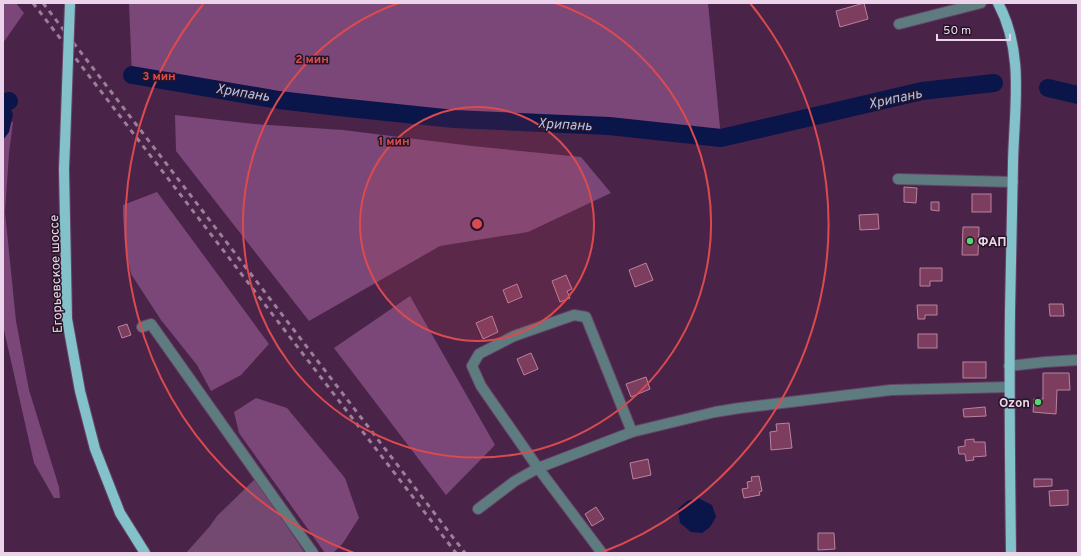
<svg xmlns="http://www.w3.org/2000/svg" width="1081" height="556" viewBox="0 0 1081 556" font-family="Overpass,sans-serif">
  <style>
    .green { fill: #734972 }
    .forest { fill: #7a4778 }
    .water { fill: #0a1549 }
    .lines { fill: none; stroke-linecap: round; stroke-linejoin: round }
    .river { stroke: #0a1549; stroke-width: 18 }
    .building { fill: #7c3d5f; stroke: #ba839e }
    .minor-casing { stroke: #664465; stroke-width: 12 }
    .major-casing { stroke: #664465; stroke-width: 12 }
    .minor { stroke: #5e7b80; stroke-width: 10 }
    .major { stroke: #83c2cb; stroke-width: 10 }
    .rail { stroke: #9c7e9b; stroke-width: 3; stroke-dasharray: 5 5; stroke-linecap: butt }
    .major-bridge-casing { stroke: #664465; stroke-width: 12; stroke-linecap: butt }
    .major-bridge { stroke: #83c2cb; stroke-width: 10 }
    .ring { fill: none; stroke: #da4a4f; stroke-width: 2 }
    .poi-dot { fill: #56d671; stroke: #251525; stroke-width: 1.5 }
    .labels { text-anchor: middle; stroke-width: 3; stroke-linejoin: round; paint-order: stroke }
    .poi-label { font-size: 13px; font-weight: bold; fill: #ebd4ea; stroke: #251525; text-anchor: start }
    .street-label { font-size: 13px; fill: #ebd4ea; stroke: #251525 }
    .water-label { font-size: 14px; font-style: italic; fill: #afc3f7; stroke: #251525 }
    .centre { fill: #da4a4f; stroke: #251525; stroke-width: 2 }
    .ring-label { font-size: 12px; text-anchor: middle; font-weight: bold; fill: #da4a4f; stroke: #251525; stroke-width: 3; stroke-linejoin: round; paint-order: stroke }
  </style>
  <rect width="100%" height="100%" fill="#492448"/>
  <!-- green -->
  <polygon class="green" points="255,479 305,553 186,553 210,526 217,516"/>
  <!-- forest -->
  <g class="forest">
    <polygon points="3,3 16,3 24,13 3,43"/>
    <polygon points="129,3 708,3 721,138 609,126 454,119 339,107 279,100 132,75"/>
    <polygon points="175,115 254,124 343,130 472,146 581,157 611,193 528,232 440,246 309,321 176,151"/>
    <polygon points="6,121 13,122 9,153 5,212 16,321 29,390 59,487 60,498 54,498 34,463 4,330 3,316 3,125"/>
    <polygon points="157,192 269,344 241,375 211,391 197,365 161,320 131,274 125,245 123,214 123,205"/>
    <polygon points="410,296 495,445 446,495 334,348"/>
    <polygon points="256,398 287,408 345,478 359,518 343,543 333,553 325,553 239,433 234,412"/>
  </g>
  <!-- water -->
  <g class="water">
    <polygon points="3,97 6,98 13,114 9,132 3,140"/>
    <polygon points="698,498 712,505 716,517 710,527 702,533 691,532 680,523 678,509 687,501"/>
  </g>
  <g class="lines">
    <!-- river -->
    <g class="river">
      <polyline points="132,75 279,100 339,107 454,119 609,126 721,138 922,91 994,83"/>
      <polyline points="1048,88 1078,95"/>
      <polyline points="3,103 9,101"/>
    </g>
  </g>
  <!-- building -->
  <g class="building">
    <polygon points="864,3 868,19 840,27 836,11"/>
    <polygon points="904,187 917,188 916,203 904,202"/>
    <rect x="972" y="194" width="19" height="18"/>
    <polygon points="931,202 939,202 939,211 931,210"/>
    <polygon points="878,214 879,229 860,230 859,215"/>
    <polygon points="963,227 979,227 978,255 962,255"/>
    <polygon points="646,263 653,280 635,287 629,270"/>
    <polygon points="920,268 942,268 942,281 930,281 930,286 920,286"/>
    <polygon points="566,275 572,289 567,291 570,298 560,302 552,281"/>
    <polygon points="517,284 522,297 508,303 503,290"/>
    <polygon points="1049,304 1063,304 1064,316 1050,316"/>
    <polygon points="917,305 937,305 937,315 925,315 925,319 918,319"/>
    <polygon points="492,316 498,332 483,339 476,323"/>
    <polygon points="127,324 131,335 122,338 118,327"/>
    <rect x="918" y="334" width="19" height="14"/>
    <polygon points="531,353 538,369 524,375 517,359"/>
    <rect x="963" y="362" width="23" height="16"/>
    <polygon points="1043,373 1069,373 1070,390 1057,390 1056,414 1033,412 1034,399 1043,399"/>
    <polygon points="646,377 650,389 631,397 626,384"/>
    <polygon points="985,407 986,416 964,417 963,409"/>
    <polygon points="789,423 792,448 771,450 770,432 777,431 776,424"/>
    <polygon points="974,439 974,442 985,442 986,456 973,457 974,460 966,461 965,454 959,454 958,447 965,446 965,440"/>
    <polygon points="648,459 651,475 633,479 630,463"/>
    <polygon points="759,476 762,491 759,492 760,495 744,498 742,489 748,488 747,482 752,481 751,477"/>
    <polygon points="1034,479 1052,479 1052,486 1034,487"/>
    <polygon points="1068,490 1068,505 1050,506 1049,491"/>
    <polygon points="596,507 604,519 592,526 585,514"/>
    <polygon points="818,533 834,533 835,549 818,550"/>
  </g>
  <g class="lines">
    <!-- minor casing -->
    <g class="minor-casing">
      <g id="minor">
        <polyline points="899,24 981,3"/>
        <polyline points="898,179 1013,182"/>
        <polyline points="142,327 151,324 313,553"/>
        <polyline points="1009,366 1045,362 1078,360"/>
        <polyline points="478,509 515,481 538,468 632,432 715,412 740,408 891,390 1009,387"/>
        <polyline points="602,553 538,468 481,386 472,366 479,354 514,336 574,315 586,317 632,432"/>
      </g>
    </g>
    <!-- major casing -->
    <g class="major-casing">
      <g id="major">
        <path d="M998,3C1025,53 1014,109 1013,163C1012,212 1011,262 1010,311C1009,392 1010,472 1011,553"/>
        <polyline points="65,144 64,169 67,319 80,391 95,449 120,513 145,553"/>
      </g>
    </g>
    <!-- minor -->
    <use href="#minor" class="minor"/>
    <!-- major -->
    <use href="#major" class="major"/>
    <!-- rail -->
    <g class="rail">
      <polyline points="33,3 456,553"/>
      <polyline points="43,3 465,553"/>
    </g>
    <!-- major-bridge casing -->
    <g class="major-bridge-casing">
      <polyline id="major-bridge" points="65,144 70,3"/>
    </g>
    <!-- major-bridge -->
    <use href="#major-bridge" class="major-bridge"/>
  </g>
  <!-- distance rings -->
  <circle cx="477" cy="224" r="117" fill="#da4a4f" fill-opacity=".12"/>
  <g class="ring">
    <circle cx="477" cy="224" r="117"/>
    <path d="M555 3A234 234 0 1 1 399 3"/>
    <path d="M354 553A351 351 0 0 1 204 3M750 3A351 351 0 0 1 600 553"/>
  </g>
  <!-- markers -->
  <g class="poi-dot">
    <circle cx="970" cy="241" r="4"/>
    <circle cx="1038" cy="402" r="4"/>
  </g>
  <g class="labels">
    <!-- poi labels -->
    <g class="poi-label">
      <text x="978" y="246">ФАП</text>
      <text x="1030" y="407" text-anchor="end">Ozon</text>
    </g>
    <!-- street labels -->
    <g class="street-label">
      <text transform="translate(55 274) rotate(-92)" y="5">Егорьевское шоссе</text>
    </g>
    <!-- water labels -->
    <g class="water-label">
      <text transform="translate(243 92) rotate(9)" y="5">Хрипань</text>
      <text transform="translate(895 98) rotate(-12)" y="5">Хрипань</text>
      <text transform="translate(565 124) rotate(3)" y="5">Хрипань</text>
    </g>
  </g>
  <circle cx="477" cy="224" r="6" class="centre"/>
  <g class="ring-label">
    <text x="312" y="63">2 мин</text>
    <text x="159" y="80">3 мин</text>
    <text x="394" y="145">1 мин</text>
  </g>
  <!-- border -->
  <rect width="1081" height="556" fill="none" stroke="#ebd4ea" stroke-width="8"/>
  <!-- scale -->
  <path d="M937 34v6h73v-6" fill="none" stroke="#ebd4ea" stroke-width="2"/>
  <text x="943" y="34" font-size="12" fill="#ebd4ea" stroke="#251525" stroke-width="3" paint-order="stroke">50 m</text>
</svg>
